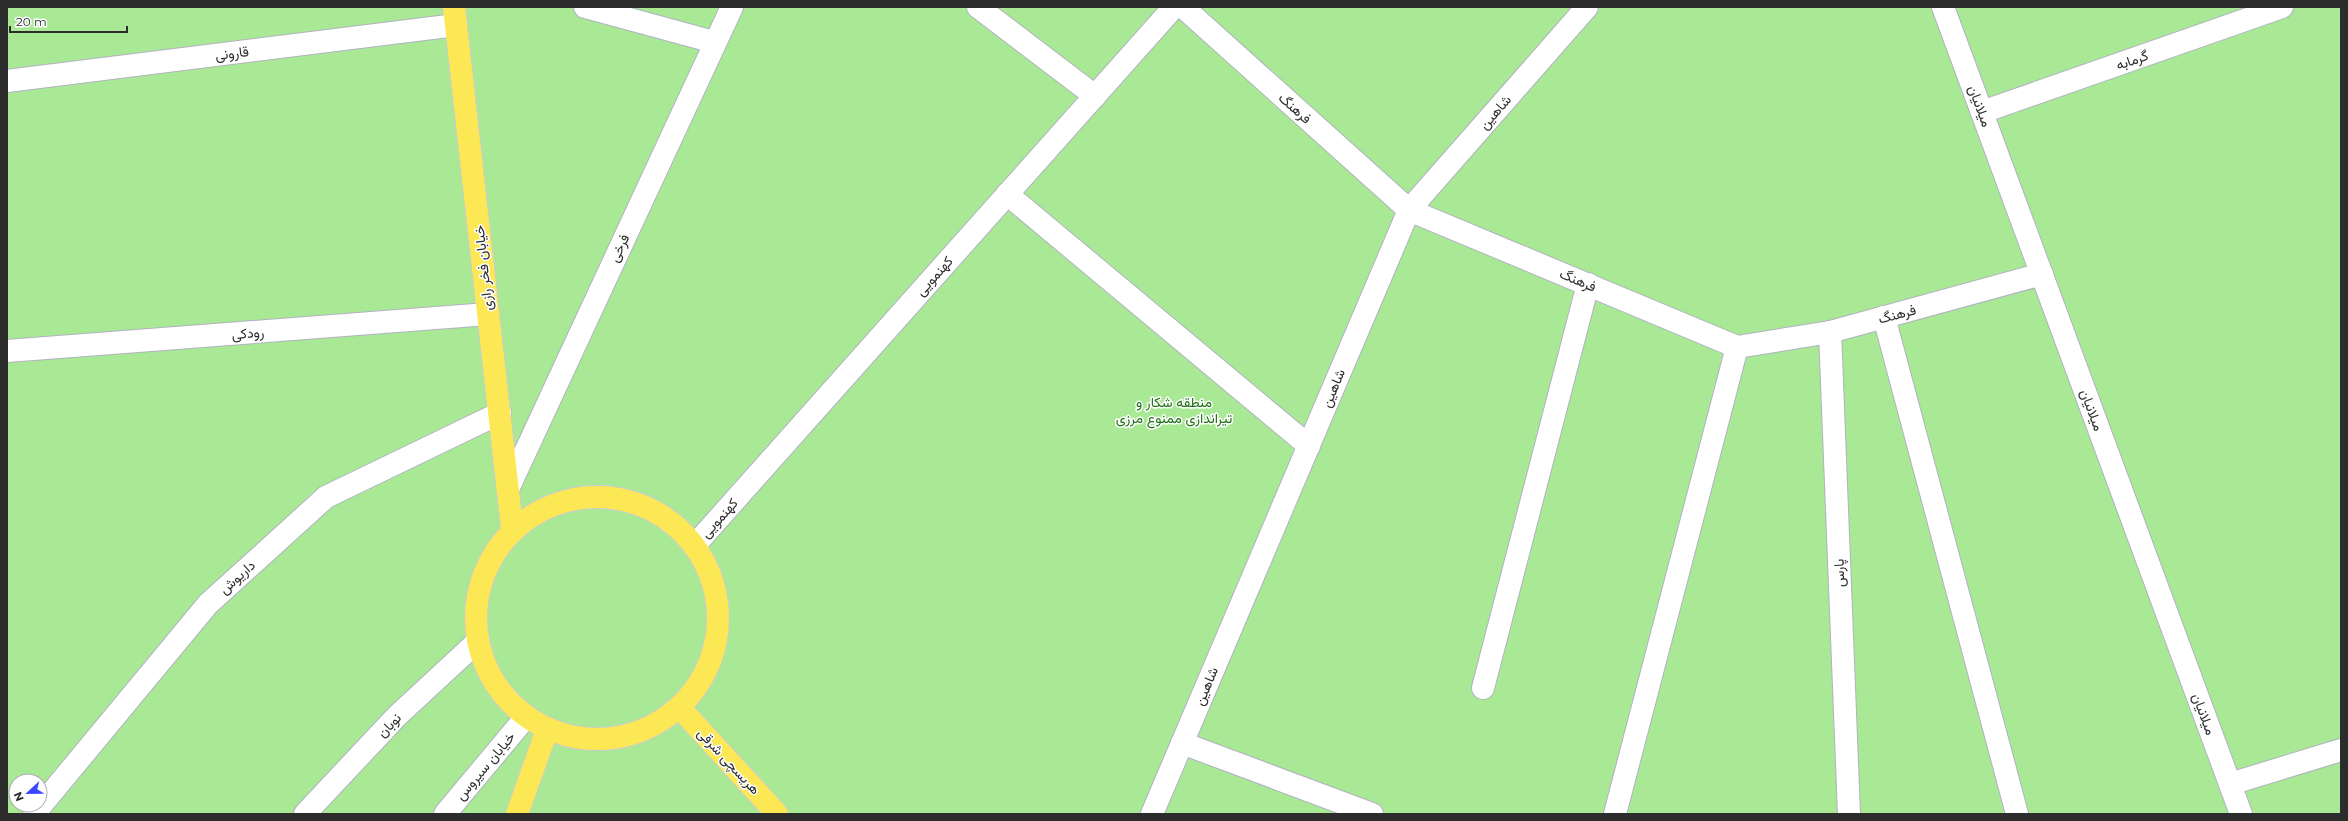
<svg xmlns="http://www.w3.org/2000/svg" width="2348" height="821" viewBox="0 0 2348 821" font-family="Montserrat,Vazirmatn,sans-serif">
  <style>
    .green { fill: #a9e996; fill-rule: evenodd }
    .lines { fill: none; stroke-linecap: round; stroke-linejoin: round }
    .minor-casing { stroke: #b1b2c1; stroke-width: 24 }
    .major-casing { stroke: #ccc; stroke-width: 24 }
    .minor { stroke: #fff; stroke-width: 22 }
    .major { stroke: #fce755; stroke-width: 22 }
    .labels { text-anchor: middle; stroke-width: 3; stroke-linejoin: round; paint-order: stroke }
    .street-label { font-size: 14px; fill: #2c2c2c; stroke: #fff }
    .park-label { font-size: 14px; fill: #1e7015; stroke: #fff }
  </style>
  <rect width="100%" height="100%" fill="#efe9dd"/>
  <!-- green -->
  <path class="green" d="M7,7H2341V814H7ZM16,781H40V805H16Z"/>
  <g class="lines">
    <!-- minor casing -->
    <g class="minor-casing">
      <g id="minor">
        <polyline points="585,7 714,42"/>
        <polyline points="978,7 1095,96"/>
        <polyline points="1183,7 1409,210 1737,347 1830,332 2042,274"/>
        <polyline points="1943,7 2241,814"/>
        <polyline points="7,81 456,25"/>
        <polyline points="1982,112 2282,7"/>
        <polyline points="1007,194 1309,446"/>
        <polyline points="1884,317 2017,814"/>
        <polyline points="1830,332 1849,814"/>
        <polyline points="7,351 488,314"/>
        <polyline points="508,489 732,7"/>
        <polyline points="695,545 1174,7"/>
        <polyline points="1483,688 1588,284"/>
        <polyline points="1182,743 1372,814"/>
        <polyline points="2230,784 2341,750"/>
        <polyline points="34,814 208,604 326,497 500,413"/>
        <polyline points="305,814 397,716 478,641"/>
        <polyline points="445,814 526,717"/>
        <polyline points="1152,814 1409,210 1587,7"/>
        <polyline points="1615,814 1737,347"/>
      </g>
    </g>
    <!-- major casing -->
    <g class="major-casing">
      <g id="major">
        <polyline points="454,7 512,528"/>
        <circle cx="597" cy="618" r="121"/>
        <polyline points="680,708 777,814"/>
        <polyline points="517,814 547,730"/>
      </g>
    </g>
    <!-- minor -->
    <use href="#minor" class="minor"/>
    <!-- major -->
    <use href="#major" class="major"/>
  </g>
  <g class="labels">
    <!-- street labels -->
    <g class="street-label">
      <text transform="translate(232 53) rotate(-7)" y="5">قارونی</text>
      <text transform="translate(2132 60) rotate(-19)" y="5">گرمابه</text>
      <text transform="translate(1980 106) rotate(70)" y="5">میلانیان</text>
      <text transform="translate(1295 108) rotate(42)" y="5">فرهنگ</text>
      <text transform="translate(1495 112) rotate(-49)" y="5">شاهین</text>
      <text transform="translate(619 248) rotate(-65)" y="5">فرخی</text>
      <text transform="translate(483 268) rotate(-96)" y="5">خیابان فخر رازی</text>
      <text transform="translate(934 276) rotate(-48)" y="5">کهنمویی</text>
      <text transform="translate(1578 280) rotate(23)" y="5">فرهنگ</text>
      <text transform="translate(1897 314) rotate(-15)" y="5">فرهنگ</text>
      <text transform="translate(248 333) rotate(-4)" y="5">رودکی</text>
      <text transform="translate(1333 388) rotate(-67)" y="5">شاهین</text>
      <text transform="translate(2092 410) rotate(70)" y="5">میلانیان</text>
      <text transform="translate(719 518) rotate(-48)" y="5">کهنمویی</text>
      <text transform="translate(1839 573) rotate(-92)" y="5">پارس</text>
      <text transform="translate(237 577) rotate(-42)" y="5">داریوش</text>
      <text transform="translate(1206 686) rotate(-67)" y="5">شاهین</text>
      <text transform="translate(2204 714) rotate(70)" y="5">میلانیان</text>
      <text transform="translate(389 725) rotate(-46)" y="5">نوبان</text>
      <text transform="translate(729 761) rotate(47)" y="5">هریسچی شرقی</text>
      <text transform="translate(485 766) rotate(-50)" y="5">خیابان سیروس</text>
    </g>
    <!-- park labels -->
    <g class="park-label">
      <text x="1174" y="407">منطقه شکار و<tspan x="1174" dy="16">تیراندازی ممنوع مرزی</tspan></text>
    </g>
  </g>
  <!-- border -->
  <rect width="2348" height="821" fill="none" stroke="#2c2c2c" stroke-width="16"/>
  <!-- north arrow -->
  <g transform="translate(28 793) rotate(248)"><circle r="19" fill="#ffffff" stroke="#ababab"/>
  <path d="M0-3L7 15L0 10L-7 15Z" fill="#3a49ff"/>
  <text y="-6" font-size="11" font-weight="bold" text-anchor="middle" fill="#2c2c2c">N</text>
  </g>
  <!-- scale -->
  <path d="M10 26v6h117v-6" fill="none" stroke="#2c2c2c" stroke-width="2"/>
  <text x="16" y="26" font-size="12" fill="#2c2c2c" stroke="#ffffff" stroke-width="3" paint-order="stroke">20 m</text>
</svg>
